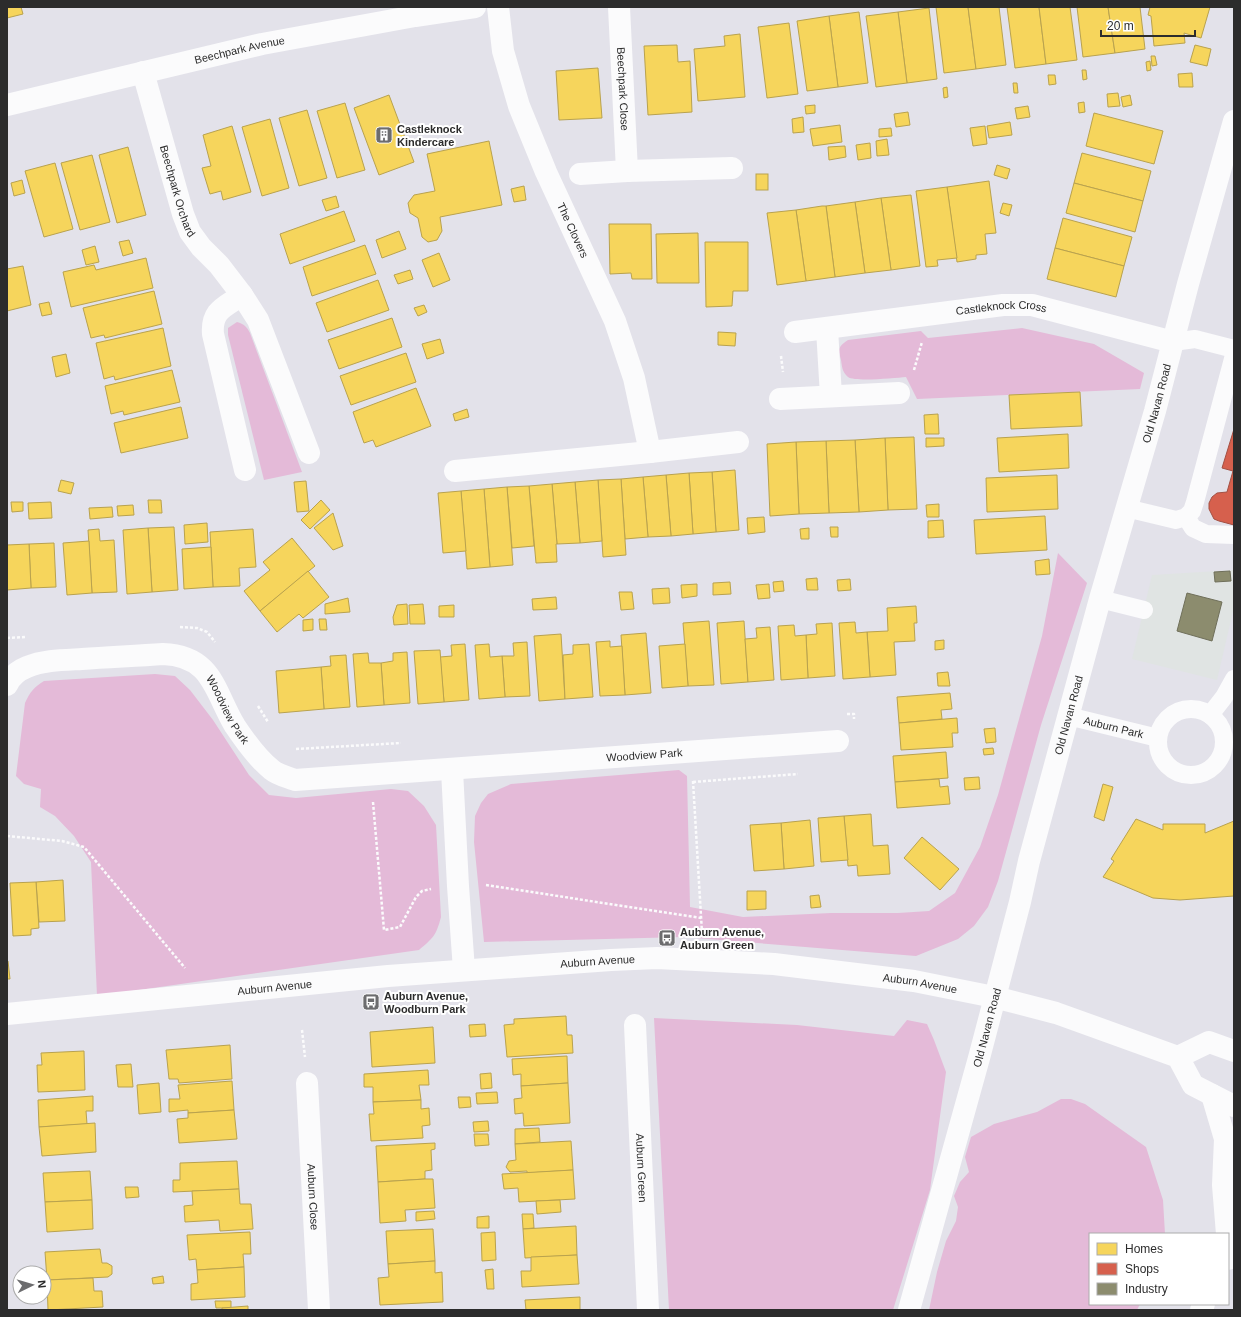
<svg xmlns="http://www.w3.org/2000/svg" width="1241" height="1317" viewBox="0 0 1241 1317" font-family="Arial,sans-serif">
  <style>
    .industrial { fill: #e0e4e3 }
    .green { fill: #e4bad8 }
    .homes { fill: #f6d55c; stroke: #b9a24e }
    .shops { fill: #d6604d; stroke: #a35043 }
    .industry { fill: #8c8c6e; stroke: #6f6f5a }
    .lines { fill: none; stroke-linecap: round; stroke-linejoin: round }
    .path { stroke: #fbfbfc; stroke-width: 2.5; stroke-dasharray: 3 2; stroke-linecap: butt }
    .service { stroke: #fbfbfc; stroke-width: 18 }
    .minor { stroke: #fbfbfc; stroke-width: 22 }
    .tertiary { stroke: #fbfbfc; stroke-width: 22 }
    .secondary { stroke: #fbfbfc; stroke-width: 22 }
    .labels { text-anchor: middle; stroke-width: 4; stroke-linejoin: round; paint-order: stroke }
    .street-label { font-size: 11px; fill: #2c2c2c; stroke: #fff }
    .poi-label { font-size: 11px; font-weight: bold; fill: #2c2c2c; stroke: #fff; text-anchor: start }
  </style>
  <rect width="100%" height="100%" fill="#e3e2ea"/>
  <!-- industrial -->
  <polygon class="industrial" points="1234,570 1234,607 1217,680 1132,659 1152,575"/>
  <!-- green -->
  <g class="green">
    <path d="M237,322C244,324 247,327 250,333L302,472L264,480L228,335V328Z"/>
    <path d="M1022,328L1094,344L1144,373L1140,389L917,399L906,377C895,378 855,382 848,377C842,372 842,366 841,360C838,348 838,347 848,340L921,331L928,338Z"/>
    <polygon points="1058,553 1087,583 1041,725 998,881 988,907 974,926 958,939 916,956 683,937 484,942 474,842 475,816 481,803 488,794 511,784 679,770 687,776 690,907 743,917 831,913 898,913 929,911 955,893 980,847 998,795 1042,636"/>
    <path d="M155,674L175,676L190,690L213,720L249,775L269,795L296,798L391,789L408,791L424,806L436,825L441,917C436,936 433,938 419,950L97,996L91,862L74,836L55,816L40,807L41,789L24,784L16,776L25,703C30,692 34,687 44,681Z"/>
    <polygon points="654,1018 797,1025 894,1036 907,1020 927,1024 934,1040 946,1072 930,1190 893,1310 669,1310"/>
    <polygon points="1061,1099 1071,1099 1085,1104 1146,1147 1163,1200 1165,1234 1090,1234 1090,1304 1140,1304 1137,1310 929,1310 937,1272 946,1241 956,1221 958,1207 954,1196 960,1182 969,1172 965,1157 971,1137 994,1124 1037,1112"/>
  </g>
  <!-- homes -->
  <g class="homes">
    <polygon points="7,7 21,7 23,14 7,18"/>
    <polygon points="936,7 968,7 976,69 944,73"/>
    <polygon points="968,7 999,7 1006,65 976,69"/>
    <polygon points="1007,7 1039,7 1046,64 1015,68"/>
    <polygon points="1039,7 1070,7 1077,60 1046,64"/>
    <polygon points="1077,7 1108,7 1115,53 1083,57"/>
    <polygon points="1108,7 1140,7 1145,49 1115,53"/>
    <polygon points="1150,7 1210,7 1201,38 1184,33 1185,43 1154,46 1151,16 1148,15"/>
    <polygon points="929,8 937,79 907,83 898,12"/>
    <polygon points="859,12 868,83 838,87 829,16"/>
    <polygon points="898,12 907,83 876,87 866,16"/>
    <polygon points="829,16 838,87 807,91 797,21"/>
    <polygon points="789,23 798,94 767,98 758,27"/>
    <polygon points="740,34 745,97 698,101 694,49 725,46 724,36"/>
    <polygon points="677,45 678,62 690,61 692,112 648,115 644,46"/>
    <polygon points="1195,45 1211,49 1207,66 1190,62"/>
    <polygon points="1151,56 1155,56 1157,65 1152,66"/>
    <polygon points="1150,61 1151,70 1147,71 1146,62"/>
    <polygon points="598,68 602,118 559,120 556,71"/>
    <polygon points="1082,70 1086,70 1087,79 1083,80"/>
    <polygon points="1192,73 1193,87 1179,87 1178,74"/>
    <polygon points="1048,75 1055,75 1056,84 1049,85"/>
    <polygon points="1013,83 1017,83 1018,93 1014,93"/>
    <polygon points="947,87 948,97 944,98 943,88"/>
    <polygon points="1118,93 1120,106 1108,107 1107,94"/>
    <polygon points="389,95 414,162 379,175 354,108"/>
    <polygon points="1130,95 1132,105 1123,107 1121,97"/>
    <polygon points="1084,102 1085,112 1079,113 1078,103"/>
    <polygon points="345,103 365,170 337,178 317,111"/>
    <polygon points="815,105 815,113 806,114 805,106"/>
    <polygon points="1028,106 1030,117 1017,119 1015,108"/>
    <polygon points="307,110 327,178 299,186 279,118"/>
    <polygon points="908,112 910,125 896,127 894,114"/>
    <polygon points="1094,113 1163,131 1154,164 1086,146"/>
    <polygon points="803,117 804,132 793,133 792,119"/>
    <polygon points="270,119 289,188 262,196 242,127"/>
    <polygon points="1010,122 1012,135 989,138 987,126"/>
    <polygon points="840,125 842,142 813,146 810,129"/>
    <polygon points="232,126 251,192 223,200 221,191 210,194 202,168 211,166 203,135"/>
    <polygon points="985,126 987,144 973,146 970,128"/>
    <polygon points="891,128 892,136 879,137 879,129"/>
    <polygon points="887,139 889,155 877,156 876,141"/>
    <polygon points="489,141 502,205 440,217 442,231 437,240 428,242 422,237 418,218 410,213 408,203 414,195 435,191 427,154"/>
    <polygon points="870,143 871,158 858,160 856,145"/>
    <polygon points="845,146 846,157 829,160 828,147"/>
    <polygon points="128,147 146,215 117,223 99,155"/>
    <polygon points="1082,153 1151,171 1143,201 1074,183"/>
    <polygon points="92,155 110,222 80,230 61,163"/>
    <polygon points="55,163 73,229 44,237 25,171"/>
    <polygon points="997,165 1010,169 1007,179 994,175"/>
    <rect x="756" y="174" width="12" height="16"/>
    <polygon points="22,180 25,193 14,196 11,183"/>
    <polygon points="989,181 996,233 985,234 987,254 976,255 976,259 957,262 947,187"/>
    <polygon points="1074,183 1143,201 1135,232 1066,213"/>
    <polygon points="524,186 526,200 514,202 511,189"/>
    <polygon points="947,187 957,258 937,260 938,266 926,267 916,191"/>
    <polygon points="911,195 920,266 891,270 881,198"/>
    <polygon points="336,196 339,207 326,211 322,200"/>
    <polygon points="881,198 891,270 865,273 855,202"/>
    <polygon points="855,202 865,273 835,277 826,206"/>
    <polygon points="1003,203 1012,205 1009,216 1000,213"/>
    <polygon points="822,206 826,206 835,277 806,281 796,210"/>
    <polygon points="796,210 806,281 777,285 767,213"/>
    <polygon points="344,211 355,241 290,264 280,234"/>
    <polygon points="1063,218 1132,237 1124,266 1055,248"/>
    <polygon points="609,224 651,224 652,279 632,279 631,273 610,274"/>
    <polygon points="399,231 406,249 382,258 376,240"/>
    <polygon points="698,233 699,283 657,283 656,234"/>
    <polygon points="129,240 133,253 123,256 119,242"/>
    <polygon points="705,242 748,242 748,291 733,291 732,306 706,307"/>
    <polygon points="365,245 376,274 312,296 303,267"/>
    <polygon points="95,246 99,262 86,265 82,250"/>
    <polygon points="1055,248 1124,266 1116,297 1047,279"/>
    <polygon points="439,253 450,280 433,287 422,260"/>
    <polygon points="146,258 153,288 71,307 63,272 94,265 96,270"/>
    <polygon points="23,266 31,305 7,311 7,269"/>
    <polygon points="410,270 413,279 398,284 394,275"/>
    <polygon points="378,280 389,310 327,332 316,303"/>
    <polygon points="154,291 162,324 105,338 104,335 91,338 83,308"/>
    <polygon points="49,302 52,314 42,316 39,304"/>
    <polygon points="424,305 427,312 418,316 414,308"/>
    <polygon points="392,318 402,347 339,369 328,340"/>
    <polygon points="163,328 171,366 115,380 114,376 104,379 96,343"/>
    <polygon points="718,332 736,333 735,346 718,345"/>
    <polygon points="440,339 444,353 427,359 422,344"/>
    <polygon points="406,353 416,382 351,405 340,376"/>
    <polygon points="66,354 70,373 56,377 52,357"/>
    <polygon points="172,370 180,402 124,415 123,411 111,414 105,386"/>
    <polygon points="416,388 431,426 376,447 373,440 364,443 353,412"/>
    <polygon points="1080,392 1082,426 1011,429 1009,395"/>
    <polygon points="181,407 188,438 121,453 114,423"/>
    <polygon points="467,409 469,417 455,421 453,414"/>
    <polygon points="938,414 939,434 925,434 924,415"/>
    <polygon points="1068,434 1069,468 999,472 997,438"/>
    <polygon points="914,437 917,509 888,510 885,438"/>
    <polygon points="885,438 888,510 859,512 855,440"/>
    <polygon points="926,438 944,438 944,446 926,447"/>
    <polygon points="855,440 859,512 829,513 826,441"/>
    <polygon points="826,441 829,513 799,514 796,442"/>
    <polygon points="796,442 799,514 770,516 767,444"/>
    <polygon points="735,470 739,530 716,532 712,472"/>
    <polygon points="712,472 716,532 693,534 689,473"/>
    <polygon points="689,473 693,534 671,536 666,475"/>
    <polygon points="666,475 671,536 648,537 643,477"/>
    <polygon points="1057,475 1058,509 987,512 986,478"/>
    <polygon points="643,477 648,537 625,539 621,479"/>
    <polygon points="621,479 626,555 603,557 598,480"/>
    <polygon points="61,480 74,483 71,494 58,491"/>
    <polygon points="598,480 602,541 580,543 575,482"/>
    <polygon points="306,481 309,511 297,512 294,482"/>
    <polygon points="575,482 580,543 557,544 552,484"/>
    <polygon points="552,484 557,544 556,544 557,562 536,563 529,486"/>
    <polygon points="529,486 534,546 512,548 507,487"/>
    <polygon points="507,487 513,565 490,567 484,489"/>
    <polygon points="484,489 490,567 467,569 461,491"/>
    <polygon points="461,491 466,551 443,553 438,493"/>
    <polygon points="148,500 161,500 162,513 149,513"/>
    <polygon points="321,500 330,510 310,529 301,520"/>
    <polygon points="11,502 23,502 23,511 12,512"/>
    <polygon points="51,502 52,518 29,519 28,503"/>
    <polygon points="939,504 939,517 927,517 926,505"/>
    <polygon points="133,505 134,515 118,516 117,506"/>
    <polygon points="112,507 113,517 90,519 89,508"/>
    <polygon points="333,513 343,546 333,550 314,528"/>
    <polygon points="1045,516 1047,550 976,554 974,520"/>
    <polygon points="764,517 765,532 748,534 747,518"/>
    <polygon points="943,520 944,537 928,538 928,521"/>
    <polygon points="207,523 208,542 185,544 184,525"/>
    <polygon points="174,527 178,590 152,592 148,528"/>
    <polygon points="830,527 838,527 838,537 831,537"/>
    <polygon points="148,528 152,592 127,594 123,530"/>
    <polygon points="809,528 809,539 801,539 800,529"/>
    <polygon points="99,529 100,541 114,540 117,592 92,593 88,530"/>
    <polygon points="253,529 256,567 239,568 240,586 213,587 210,532"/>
    <polygon points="292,538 315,566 260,611 244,591 270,570 263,562"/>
    <polygon points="89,541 92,593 67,595 63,543"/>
    <polygon points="54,543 56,587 31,588 29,544"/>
    <polygon points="29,544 31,588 7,590 7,545"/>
    <polygon points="211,547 213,587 184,589 182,549"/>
    <polygon points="1049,559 1050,574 1036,575 1035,561"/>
    <polygon points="308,571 329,597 303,618 299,614 277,632 260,611"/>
    <polygon points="817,578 818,590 807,590 806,579"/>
    <polygon points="850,579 851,590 838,591 837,580"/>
    <polygon points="783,581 784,591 774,592 773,582"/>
    <polygon points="730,582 731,594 713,595 713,583"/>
    <polygon points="697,584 697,596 682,598 681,585"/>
    <polygon points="769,584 770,598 758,599 756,585"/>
    <polygon points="669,588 670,603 653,604 652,589"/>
    <polygon points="619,592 632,592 634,609 621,610"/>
    <polygon points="556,597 557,609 533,610 532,599"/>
    <polygon points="348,598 350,612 325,614 325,604"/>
    <polygon points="407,604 408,624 394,625 393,617 397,605"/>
    <polygon points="423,604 425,624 410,624 409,605"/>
    <polygon points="454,605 454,617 439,617 439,606"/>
    <polygon points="916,606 917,623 914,623 915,641 894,642 896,675 870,677 867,632 888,631 887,608"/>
    <polygon points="313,619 313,630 303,631 303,620"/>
    <polygon points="319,619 326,619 327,630 320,630"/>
    <polygon points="709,621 714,685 688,686 683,623"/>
    <polygon points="744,621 748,682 721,684 717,623"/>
    <polygon points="855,622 856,633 867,632 870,677 843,679 839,623"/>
    <polygon points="832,623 835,676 808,678 806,635 817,634 816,624"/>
    <polygon points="794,625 795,636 806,635 808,678 781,680 778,626"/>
    <polygon points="770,627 774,680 748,682 745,639 757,638 756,628"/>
    <polygon points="646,633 651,693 625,695 621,635"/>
    <polygon points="561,634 565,699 539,701 534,636"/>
    <polygon points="944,640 944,649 935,650 935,641"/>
    <polygon points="610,641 610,647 622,646 625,695 600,696 596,642"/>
    <polygon points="527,642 530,696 505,697 502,656 514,656 513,643"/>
    <polygon points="465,644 469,700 444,702 440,657 452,656 451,645"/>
    <polygon points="489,644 490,657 502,656 505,697 479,699 475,645"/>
    <polygon points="589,644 593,697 565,699 563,655 573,654 573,645"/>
    <polygon points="685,644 688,686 662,688 659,646"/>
    <polygon points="440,650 444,702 418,704 414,651"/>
    <polygon points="407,652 410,703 384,705 381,663 393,661 393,653"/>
    <polygon points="368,653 369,663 381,663 384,705 357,707 353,654"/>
    <polygon points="346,655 350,707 324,709 321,667 331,666 330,656"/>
    <polygon points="321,667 324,709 279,713 276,671"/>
    <polygon points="948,672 950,686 938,686 937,673"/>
    <polygon points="950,693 952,709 941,710 942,719 899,723 897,697"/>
    <polygon points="957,718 958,733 952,733 953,747 901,750 899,723"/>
    <polygon points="995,728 996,742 986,743 984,729"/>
    <polygon points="993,748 994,754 984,755 983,749"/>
    <polygon points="946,752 948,778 895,782 893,756"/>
    <polygon points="979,777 980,789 965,790 964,778"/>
    <polygon points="939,779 940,787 948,786 950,804 897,808 895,782"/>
    <polygon points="1103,784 1113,787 1104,821 1094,817"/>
    <polygon points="871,814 873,846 888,845 890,874 858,876 857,865 848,866 844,816"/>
    <polygon points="844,816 848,860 821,862 818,818"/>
    <polygon points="1136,819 1163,830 1163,824 1205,824 1205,833 1234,821 1234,896 1180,900 1153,898 1103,877 1114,861 1111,859"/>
    <polygon points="810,820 814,866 784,869 781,823"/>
    <polygon points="781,823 784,869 754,871 750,825"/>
    <polygon points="922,837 959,869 940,890 904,858"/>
    <polygon points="63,880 65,921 39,922 36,882"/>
    <polygon points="36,882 39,928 31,929 31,935 13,936 10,883"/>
    <polygon points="747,891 766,891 766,909 747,910"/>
    <polygon points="819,895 821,907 811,908 810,896"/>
    <polygon points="7,961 8,961 10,979 7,979"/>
    <polygon points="566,1016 567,1035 572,1035 573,1053 507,1057 504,1025 514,1024 514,1019"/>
    <polygon points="485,1024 486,1036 470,1037 469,1025"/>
    <polygon points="433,1027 435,1063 372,1067 370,1032"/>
    <polygon points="230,1045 232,1079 179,1083 178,1079 169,1079 166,1050"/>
    <polygon points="84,1051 85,1090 38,1092 37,1065 42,1065 41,1053"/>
    <polygon points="567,1056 568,1083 521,1086 521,1074 513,1075 512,1059"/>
    <polygon points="131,1064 133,1087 118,1087 116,1065"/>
    <polygon points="428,1070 429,1085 419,1085 421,1100 373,1102 373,1087 364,1087 364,1074"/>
    <polygon points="491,1073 492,1088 481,1089 480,1074"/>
    <polygon points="232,1081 234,1110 188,1113 188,1110 169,1112 169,1099 180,1099 178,1085"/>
    <polygon points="159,1083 161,1112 139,1114 137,1085"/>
    <polygon points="568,1083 570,1123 524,1126 523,1113 515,1114 514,1099 522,1098 521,1086"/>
    <polygon points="497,1092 498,1103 477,1104 476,1093"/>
    <polygon points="93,1096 93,1111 86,1111 87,1124 39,1127 38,1100"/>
    <polygon points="458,1097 470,1097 471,1107 459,1108"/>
    <polygon points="421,1100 421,1109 429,1108 430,1125 422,1126 423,1138 371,1141 369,1114 374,1114 373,1102"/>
    <polygon points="234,1110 237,1139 179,1143 177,1119 188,1118 188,1113"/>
    <polygon points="488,1121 489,1131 474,1132 473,1122"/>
    <polygon points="95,1123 96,1152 42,1156 39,1127"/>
    <polygon points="539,1128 540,1142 515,1144 515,1129"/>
    <polygon points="474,1134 488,1134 489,1145 475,1146"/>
    <polygon points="571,1141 573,1170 527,1173 527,1171 510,1172 506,1167 509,1161 516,1160 515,1144"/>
    <polygon points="435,1143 435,1149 431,1150 432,1170 425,1171 425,1179 378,1182 376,1146"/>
    <polygon points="237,1161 239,1189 173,1192 173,1180 180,1180 180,1163"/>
    <polygon points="573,1170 575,1199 519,1202 518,1188 504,1189 502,1174"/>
    <polygon points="90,1171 92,1200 45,1202 43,1173"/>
    <polygon points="425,1179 433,1179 435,1208 405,1210 406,1221 380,1223 378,1182"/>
    <polygon points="125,1187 138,1187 139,1197 126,1198"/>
    <polygon points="239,1189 240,1204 251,1204 253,1229 220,1231 219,1220 185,1222 184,1206 193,1205 192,1191"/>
    <polygon points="92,1200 93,1229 47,1232 45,1202"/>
    <polygon points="560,1200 561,1212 537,1214 536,1201"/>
    <polygon points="434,1211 435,1219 416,1221 416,1212"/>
    <polygon points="522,1214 533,1214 534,1228 523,1229"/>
    <polygon points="489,1216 489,1228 477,1228 477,1217"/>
    <polygon points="576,1226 577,1255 525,1258 523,1229"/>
    <polygon points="433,1229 435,1261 388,1264 386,1231"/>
    <polygon points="250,1232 251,1254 243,1254 244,1267 197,1270 196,1259 189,1260 187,1235"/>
    <polygon points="495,1232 496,1260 482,1261 481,1233"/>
    <polygon points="100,1249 102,1263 107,1263 112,1266 112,1274 108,1277 47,1280 45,1252"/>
    <polygon points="577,1255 579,1284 522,1287 521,1271 531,1271 531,1257"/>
    <polygon points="435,1261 435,1273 442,1272 443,1302 380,1305 378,1278 389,1277 388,1264"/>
    <polygon points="244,1267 245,1297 191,1300 191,1284 198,1283 197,1270"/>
    <polygon points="493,1269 494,1289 487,1289 485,1270"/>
    <polygon points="163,1276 164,1283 153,1284 152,1278"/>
    <polygon points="93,1278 94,1291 102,1291 103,1307 48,1310 47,1280"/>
    <polygon points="580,1297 580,1310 526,1310 525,1300"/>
    <polygon points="215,1301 231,1301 231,1308 216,1308"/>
    <polygon points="248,1306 248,1310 222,1310 222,1308"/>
  </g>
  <!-- shops -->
  <polygon class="shops" points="1234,429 1234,525 1219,521 1214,519 1209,509 1209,503 1212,497 1217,493 1227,492 1233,471 1222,468"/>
  <!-- industry -->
  <g class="industry">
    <polygon points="1230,571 1231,581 1215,582 1214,572"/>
    <polygon points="1187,593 1222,602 1212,641 1177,631"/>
  </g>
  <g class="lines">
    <!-- path -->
    <g class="path">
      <polyline points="781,356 783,372"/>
      <polyline points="914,370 922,342"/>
      <polyline points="180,627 197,628 207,632 215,642"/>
      <polyline points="7,638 25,637"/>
      <polyline points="258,706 268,722"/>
      <polyline points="847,714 854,714 854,719"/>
      <polyline points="296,749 401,743"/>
      <polyline points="693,781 702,933"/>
      <polyline points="693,782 798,774"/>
      <polyline points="373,802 384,930 400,927 416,897 422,891 431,889"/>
      <polyline points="7,836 62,841 84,847 185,968"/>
      <polyline points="486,885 701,918"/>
      <polyline points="302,1030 305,1057"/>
    </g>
    <!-- service -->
    <g class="service">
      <polyline points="1173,342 1195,339 1234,349"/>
      <polyline points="1126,508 1176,520 1186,517 1192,511 1195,502 1234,355"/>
      <polyline points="1186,517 1193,528 1206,534 1234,535"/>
      <polyline points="1100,599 1144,610"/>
      <circle cx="1191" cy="742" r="33"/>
      <polyline points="1210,715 1224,697 1234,679"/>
      <path id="s1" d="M1068,716L1158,738"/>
    </g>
    <!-- minor -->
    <g class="minor">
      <path id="s2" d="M498,7L503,51L519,106L546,172L615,321L634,378L650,452"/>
      <path id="s3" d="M619,7L627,171"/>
      <path id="s4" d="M143,72L183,214L190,232L201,247L219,265L242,295L258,320L309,453"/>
      <path id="s5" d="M7,105L262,44L415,16L475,7"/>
      <polyline points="580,174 627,171 732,168"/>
      <path d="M242,295C225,307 211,310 213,334L245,470"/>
      <polyline points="827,329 831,396"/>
      <path id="s6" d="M795,332L1003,305H1032L1173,342"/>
      <polyline points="780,399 899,393"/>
      <polyline points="455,471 650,452 738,442"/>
      <path id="s7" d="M7,685C11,676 17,671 27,667C44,660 64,660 82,659C109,657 136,656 163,654C213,656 214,691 235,726C245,741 258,759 272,770C278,775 288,777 295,780L838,741"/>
      <polyline points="452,770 458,886 464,970"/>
      <path id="s8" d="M635,1025L648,1310"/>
      <path id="s9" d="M307,1083L319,1310"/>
      <path id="s10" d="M909,1310L979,1058L1020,902L1029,861L1100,599L1155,411L1188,284L1234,121"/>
    </g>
    <!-- tertiary -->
    <g class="tertiary">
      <path id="s11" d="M7,1014L388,976L611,960L657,958L774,964L914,981L994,997L1056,1013L1178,1057L1193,1085L1234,1106"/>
      <polyline points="1178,1057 1209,1042 1234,1051"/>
    </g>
    <!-- secondary -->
    <g class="secondary">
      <polyline points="1212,1095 1225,1139 1223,1185 1227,1234"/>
      <polyline points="1228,1259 1234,1248"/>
      <polyline points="1201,1310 1204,1304"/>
    </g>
  </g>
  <!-- icons -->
  <defs>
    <g id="building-square" transform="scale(0.9)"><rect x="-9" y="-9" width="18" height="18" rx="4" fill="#6c6c6e" stroke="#fff"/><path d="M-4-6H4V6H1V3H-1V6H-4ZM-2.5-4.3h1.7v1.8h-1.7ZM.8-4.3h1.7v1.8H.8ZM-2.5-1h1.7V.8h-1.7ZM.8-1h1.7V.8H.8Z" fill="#fff"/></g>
    <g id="bus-square" transform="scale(0.9)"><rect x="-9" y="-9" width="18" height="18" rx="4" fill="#6c6c6e" stroke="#fff"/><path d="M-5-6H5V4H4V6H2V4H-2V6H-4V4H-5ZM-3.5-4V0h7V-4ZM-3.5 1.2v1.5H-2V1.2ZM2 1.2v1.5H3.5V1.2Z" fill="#fff"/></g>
  </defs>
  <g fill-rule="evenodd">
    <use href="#building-square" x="384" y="135"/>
    <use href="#bus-square" x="667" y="938"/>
    <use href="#bus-square" x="371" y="1002"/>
  </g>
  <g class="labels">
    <!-- street labels -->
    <g class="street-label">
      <text dy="4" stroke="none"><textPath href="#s5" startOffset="239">Beechpark Avenue</textPath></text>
      <text dy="4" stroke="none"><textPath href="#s3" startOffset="82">Beechpark Close</textPath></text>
      <text dy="4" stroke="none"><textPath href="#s4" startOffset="124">Beechpark Orchard</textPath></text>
      <text dy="4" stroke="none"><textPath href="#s2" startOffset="237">The Clovers</textPath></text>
      <text dy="4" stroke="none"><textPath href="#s6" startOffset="208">Castleknock Cross</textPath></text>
      <text dy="4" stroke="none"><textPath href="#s10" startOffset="940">Old Navan Road</textPath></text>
      <text dy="4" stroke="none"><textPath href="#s7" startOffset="256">Woodview Park</textPath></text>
      <text dy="4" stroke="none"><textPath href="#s10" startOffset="616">Old Navan Road</textPath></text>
      <text dy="4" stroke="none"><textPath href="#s1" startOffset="47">Auburn Park</textPath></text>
      <text dy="4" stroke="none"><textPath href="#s7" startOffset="707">Woodview Park</textPath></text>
      <text dy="4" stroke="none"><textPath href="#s11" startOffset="593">Auburn Avenue</textPath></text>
      <text dy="4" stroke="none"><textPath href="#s11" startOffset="917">Auburn Avenue</textPath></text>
      <text dy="4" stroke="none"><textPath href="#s11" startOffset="269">Auburn Avenue</textPath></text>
      <text dy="4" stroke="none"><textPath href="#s10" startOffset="293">Old Navan Road</textPath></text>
      <text dy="4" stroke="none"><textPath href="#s8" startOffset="143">Auburn Green</textPath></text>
      <text dy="4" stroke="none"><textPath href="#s9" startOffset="114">Auburn Close</textPath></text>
    </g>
    <!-- poi labels -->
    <g class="poi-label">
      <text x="397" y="133">Castleknock<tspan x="397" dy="13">Kindercare</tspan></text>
      <text x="680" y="936">Auburn Avenue,<tspan x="680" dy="13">Auburn Green</tspan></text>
      <text x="384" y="1000">Auburn Avenue,<tspan x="384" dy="13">Woodburn Park</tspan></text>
    </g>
  </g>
  <!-- border -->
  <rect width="1241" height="1317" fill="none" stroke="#2c2c2c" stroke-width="16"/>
  <!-- legend -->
  <rect x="1089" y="1233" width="140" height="72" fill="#ffffff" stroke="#ababab"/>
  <rect x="1097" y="1243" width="20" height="12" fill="#f6d55c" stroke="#ababab"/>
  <text x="1125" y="1253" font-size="12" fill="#2c2c2c">Homes</text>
  <rect x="1097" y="1263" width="20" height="12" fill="#d6604d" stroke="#ababab"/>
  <text x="1125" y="1273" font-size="12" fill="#2c2c2c">Shops</text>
  <rect x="1097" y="1283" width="20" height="12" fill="#8c8c6e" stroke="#ababab"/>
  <text x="1125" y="1293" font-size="12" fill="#2c2c2c">Industry</text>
  <!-- north arrow -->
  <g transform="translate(32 1285) rotate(85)"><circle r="19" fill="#ffffff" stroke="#ababab"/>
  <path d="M0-3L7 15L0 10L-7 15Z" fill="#6c6c6e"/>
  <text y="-6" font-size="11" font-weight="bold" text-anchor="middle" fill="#2c2c2c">N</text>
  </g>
  <!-- scale -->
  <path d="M1101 30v6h94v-6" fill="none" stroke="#2c2c2c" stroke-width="2"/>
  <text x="1107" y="30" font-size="12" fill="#2c2c2c" stroke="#ffffff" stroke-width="3" paint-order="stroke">20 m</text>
</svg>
